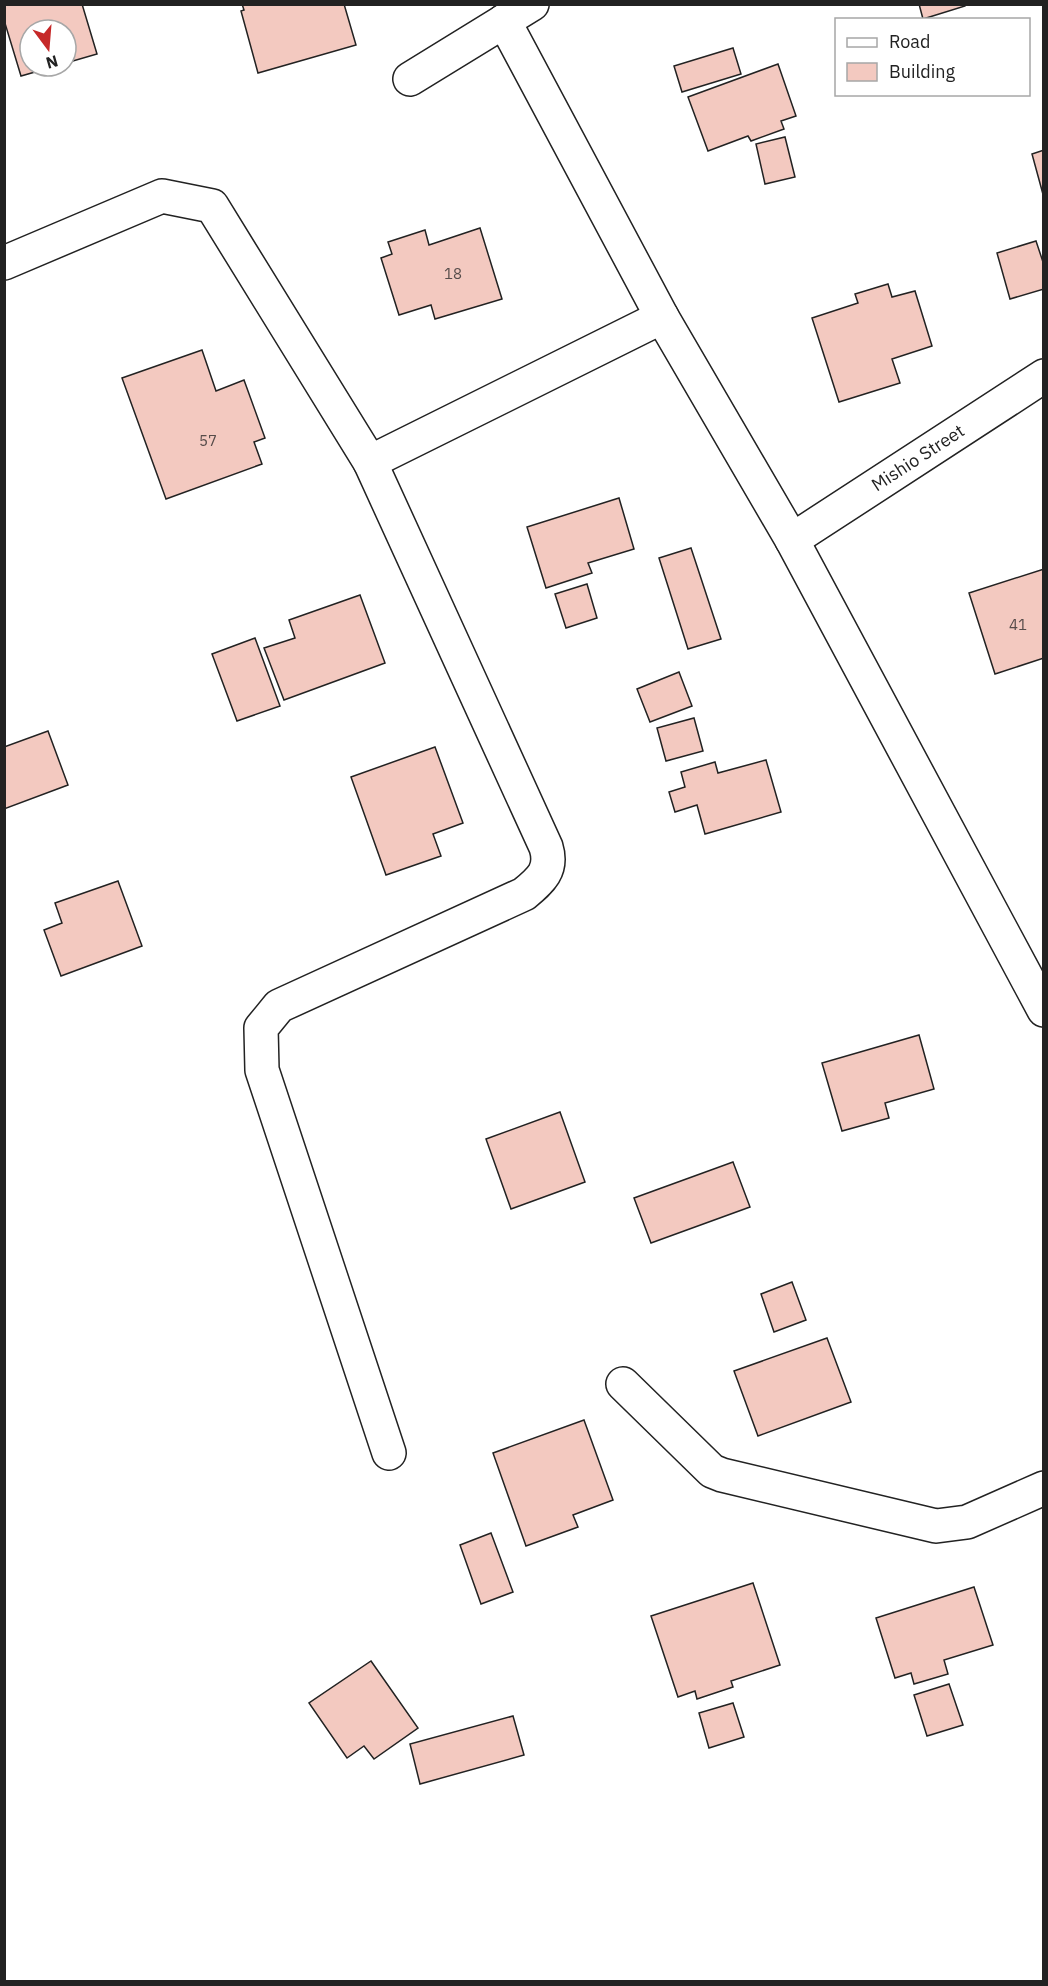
<svg xmlns="http://www.w3.org/2000/svg" width="1048" height="1986" viewBox="0 0 1048 1986" font-family="'IBM Plex Sans',sans-serif">
  <style>
    .building { fill: #f3c9c0; stroke: #222; stroke-width: 1.5 }
    .lines { fill: none; stroke-linecap: round; stroke-linejoin: round }
    .minor-casing { stroke: #222; stroke-width: 36 }
    .minor { stroke: #fff; stroke-width: 33 }
    .labels { text-anchor: middle; stroke-width: 4.5; stroke-linejoin: round; paint-order: stroke }
    .number-label { font-size: 15px; fill: #564c4a }
    .street-label { font-size: 18px; fill: #222; stroke: #fff }
  </style>
  <rect width="100%" height="100%" fill="#fff"/>
  <!-- building -->
  <g class="building">
    <polygon points="82,4 97,54 66,63 66,30 30,30 30,66 56,66 21,76 4,20 4,5"/>
    <polygon points="242,4 344,4 356,45 258,73 241,11 244,10"/>
    <polygon points="919,4 965,4 965,6 923,19"/>
    <polygon points="733,48 741,74 682,92 674,66"/>
    <polygon points="778,64 796,116 781,121 784,129 751,141 748,136 708,151 688,97"/>
    <polygon points="785,137 795,177 765,184 756,144"/>
    <polygon points="1044,150 1044,198 1032,154"/>
    <polygon points="480,228 502,299 435,319 431,305 399,315 381,258 392,254 388,242 425,230 429,245"/>
    <polygon points="1036,241 1044,265 1044,289 1010,299 997,253"/>
    <polygon points="888,284 892,297 915,291 932,346 892,359 900,383 839,402 812,318 858,303 855,294"/>
    <polygon points="202,350 216,391 244,380 265,438 254,442 262,464 166,499 122,378"/>
    <polygon points="619,498 634,549 588,563 592,573 546,588 527,527"/>
    <polygon points="691,548 721,639 688,649 659,558"/>
    <polygon points="1044,569 1044,658 995,674 969,593"/>
    <polygon points="587,584 597,618 566,628 555,594"/>
    <polygon points="360,595 385,663 284,700 264,648 295,638 289,620"/>
    <polygon points="255,638 280,706 237,721 212,654"/>
    <polygon points="679,672 692,706 650,722 637,689"/>
    <polygon points="694,718 703,751 666,761 657,728"/>
    <polygon points="48,731 68,785 4,809 4,747"/>
    <polygon points="435,747 463,823 433,834 441,856 386,875 351,777"/>
    <polygon points="766,760 781,812 705,834 697,805 675,812 669,792 685,787 681,772 715,762 718,773"/>
    <polygon points="118,881 142,946 61,976 44,930 62,923 55,903"/>
    <polygon points="919,1035 934,1089 885,1103 889,1118 842,1131 822,1063"/>
    <polygon points="560,1112 585,1182 511,1209 486,1139"/>
    <polygon points="733,1162 750,1207 651,1243 634,1198"/>
    <polygon points="792,1282 806,1320 774,1332 761,1294"/>
    <polygon points="827,1338 851,1402 758,1436 734,1371"/>
    <polygon points="584,1420 613,1500 573,1515 578,1527 526,1546 493,1453"/>
    <polygon points="491,1533 513,1592 481,1604 460,1545"/>
    <polygon points="753,1583 780,1665 731,1681 733,1687 697,1699 695,1691 678,1697 651,1616"/>
    <polygon points="974,1587 993,1645 944,1660 948,1674 914,1684 911,1673 895,1678 876,1618"/>
    <polygon points="371,1661 418,1728 374,1759 364,1746 347,1758 309,1703"/>
    <polygon points="949,1684 963,1725 927,1736 914,1695"/>
    <polygon points="733,1703 744,1737 709,1748 699,1713"/>
    <polygon points="513,1716 524,1755 420,1784 410,1744"/>
  </g>
  <g class="lines">
    <!-- minor casing -->
    <g class="minor-casing">
      <g id="minor">
        <polyline points="504,21 662,317 792,540 1044,1010"/>
        <polyline points="410,79 532,4"/>
        <polyline points="4,263 162,196 212,206 370,462 662,317"/>
        <path d="M370,462L546,847C553,870 541,880 524,894L279,1006L261,1028L262,1070L389,1453"/>
        <polyline points="792,540 1044,376"/>
        <polyline points="623,1384 712,1471 722,1475 936,1526 967,1522 1044,1488"/>
      </g>
    </g>
    <!-- minor -->
    <use href="#minor" class="minor"/>
  </g>
  <g class="labels">
    <!-- number labels -->
    <g class="number-label">
      <text x="453" y="279">18</text>
      <text x="208" y="446">57</text>
      <text x="1018" y="630">41</text>
    </g>
    <!-- street labels -->
    <g class="street-label">
      <text transform="translate(918 458) rotate(-33)" y="6">Mishio Street</text>
    </g>
  </g>
  <!-- border -->
  <rect width="1048" height="1986" fill="none" stroke="#222222" stroke-width="12"/>
  <!-- legend -->
  <rect x="835" y="18" width="195" height="78" fill="#ffffff" stroke="#a7a7a7" stroke-width="1.5"/>
  <rect x="847" y="38" width="30" height="9" fill="#ffffff" stroke="#a7a7a7" stroke-width="1.5"/>
  <text x="889" y="48" font-size="18" fill="#222222">Road</text>
  <rect x="847" y="63" width="30" height="18" fill="#f3c9c0" stroke="#a7a7a7" stroke-width="1.5"/>
  <text x="889" y="78" font-size="18" fill="#222222">Building</text>
  <!-- north arrow -->
  <g transform="translate(48 48) rotate(164)"><circle r="28" fill="#ffffff" stroke="#a7a7a7" stroke-width="1.5"/>
  <path d="M0-4.5L10 22L0 15L-10 22Z" fill="#c62828"/>
  <text y="-9" font-size="16" font-weight="bold" text-anchor="middle" fill="#222222">N</text>
  </g>
</svg>
